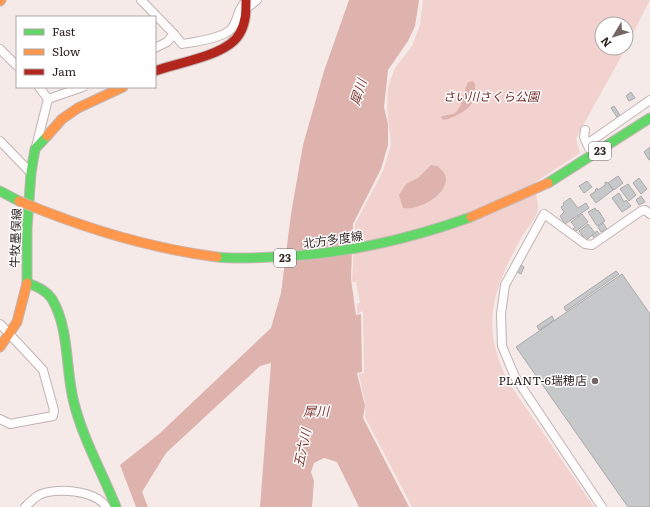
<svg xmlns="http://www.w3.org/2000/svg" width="650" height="507" viewBox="0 0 650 507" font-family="Literata,'Noto Sans JP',serif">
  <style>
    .green { fill: #f2d2ce }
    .water { fill: #deb3ae }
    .building { fill: #c7c8ca; stroke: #a9aaab }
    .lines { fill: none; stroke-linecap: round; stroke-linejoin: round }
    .street-casing { stroke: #c0b4b3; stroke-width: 10 }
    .fast-casing { stroke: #c0b4b3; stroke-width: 11 }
    .slow-casing { stroke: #c0b4b3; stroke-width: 11 }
    .jam-casing { stroke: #c0b4b3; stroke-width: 11 }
    .street { stroke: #fefcfc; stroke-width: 8 }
    .fast { stroke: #63d668; stroke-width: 9 }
    .slow { stroke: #ff974d; stroke-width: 9 }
    .jam { stroke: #b3261e; stroke-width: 9 }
    .fast-bridge-casing { stroke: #c8b9b8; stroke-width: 11; stroke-linecap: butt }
    .slow-bridge-casing { stroke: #c8b9b8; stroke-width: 11; stroke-linecap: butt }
    .fast-bridge { stroke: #63d668; stroke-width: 9 }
    .slow-bridge { stroke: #ff974d; stroke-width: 9 }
    .poi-dot { fill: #736665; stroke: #fff; stroke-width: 1.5 }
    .labels { text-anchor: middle; stroke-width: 3; stroke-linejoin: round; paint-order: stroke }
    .shield { fill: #fff; stroke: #6b6262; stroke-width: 1 }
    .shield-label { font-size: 11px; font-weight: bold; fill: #2c1f1e }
    .park-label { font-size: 12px; font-style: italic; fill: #6d2724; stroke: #fff }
    .street-label { font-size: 12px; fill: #2c1f1e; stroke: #fff }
    .poi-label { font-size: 12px; fill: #2c1f1e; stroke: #fff; text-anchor: end }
    .water-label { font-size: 13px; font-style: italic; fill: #7d3632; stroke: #fff }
  </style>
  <rect width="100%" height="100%" fill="#f6eae9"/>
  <!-- green -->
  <path class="green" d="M423,0H650L626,47V24H602V48H626L576,138L580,153L534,183C535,191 540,206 537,213C534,221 527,229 522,236C493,290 479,325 509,383L594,507H412L365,417C367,403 361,389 359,374L364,373L363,311L357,314V304L360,303L356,282H352L355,224L383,171L391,145L387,108L388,87L395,68L412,46L420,25Z"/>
  <!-- water -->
  <g class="water">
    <polygon points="349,0 419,0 415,26 408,41 388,70 384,107 388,124 388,145 381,169 353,224 351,279 356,315 361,314 362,372 357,373 365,406 363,418 409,507 359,507 337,462 324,458 314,463 311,472 314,481 312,507 260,507 271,363 260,366 166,453 142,492 148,507 136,507 120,465 159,434 271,328 281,293 291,214 303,145 324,71"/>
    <path d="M473,81L475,84C475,90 475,96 473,101C470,110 452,119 443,120L441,117C445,114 451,116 456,112C464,104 463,91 468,82Z"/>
    <path d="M431,165L438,166C441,170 446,173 446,179C446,196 417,211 403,208L399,195L406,184L418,178Z"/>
  </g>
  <!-- building -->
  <g class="building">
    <polygon points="631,92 635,98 629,101 626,96"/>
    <polygon points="614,106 620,115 617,117 611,108"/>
    <polygon points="650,147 650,160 649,160 644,152"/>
    <polygon points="618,176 623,183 614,190 608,183"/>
    <polygon points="639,178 647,189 641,194 633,183"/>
    <polygon points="587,181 592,187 584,193 579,186"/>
    <polygon points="605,182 608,183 613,190 596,203 590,195 596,191 595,190 597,188 598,190 605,185"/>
    <polygon points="628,184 636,195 629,201 620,189"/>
    <polygon points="619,193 624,202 626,200 631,206 622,212 612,198"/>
    <polygon points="641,196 645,202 639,205 636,200"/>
    <polygon points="570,198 578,208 586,203 589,208 565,224 560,216 564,212 561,207 564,205 563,203"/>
    <polygon points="595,208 597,211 598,210 605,221 597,226 588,212"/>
    <polygon points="582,214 588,222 575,232 573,229 575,227 571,222"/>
    <polygon points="603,223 607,229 601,232 598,227"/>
    <polygon points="588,224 595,233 586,240 579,231"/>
    <polygon points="597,231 600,235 595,239 592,235"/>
    <polygon points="521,265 524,267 521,274 517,272"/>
    <polygon points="616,271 619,274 566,311 564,307"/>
    <polygon points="622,274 650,314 650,507 628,507 516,347"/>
    <polygon points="552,316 554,320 539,330 537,326"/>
  </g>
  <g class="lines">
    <!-- street casing -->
    <g class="street-casing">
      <g id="street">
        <polyline points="141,0 174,34"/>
        <polyline points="247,8 257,0"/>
        <path d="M155,48L167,42L174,34L182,44C194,42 225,38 232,28C239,19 236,11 246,1"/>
        <polyline points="0,49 17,66"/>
        <polyline points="48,99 83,87"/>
        <polyline points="585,130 584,137 589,148"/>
        <polyline points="0,141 31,173"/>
        <polyline points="587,144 650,100"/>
        <polyline points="36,147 48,99 39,87"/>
        <polyline points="0,324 43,370 54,410 53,416 10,424 0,419"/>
        <path d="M25,507C29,503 34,498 39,495C55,487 96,490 106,507"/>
        <polyline points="602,507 515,377 502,346 501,314 505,285 544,214 585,244 592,245 641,211 645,210 650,214"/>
      </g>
    </g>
    <!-- fast casing -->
    <g class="fast-casing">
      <g id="fast">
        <path d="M47,136L35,149L31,173L27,228V283C37,286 46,290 52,299C70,330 65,369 74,403C83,439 102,472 116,507"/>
        <polyline points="548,183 650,118"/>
        <polyline points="0,191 19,201"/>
      </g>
    </g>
    <!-- slow casing -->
    <g class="slow-casing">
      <g id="slow">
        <polyline points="0,1 1,0"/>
        <polyline points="47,136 62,119 78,108 123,87"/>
        <polyline points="0,347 17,322 27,283"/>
      </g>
    </g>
    <!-- jam casing -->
    <g class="jam-casing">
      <path id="jam" d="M155,71C179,62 228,56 240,33C246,22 246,12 246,0"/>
    </g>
    <!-- street -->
    <use href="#street" class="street"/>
    <!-- fast -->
    <use href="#fast" class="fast"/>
    <!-- slow -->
    <use href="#slow" class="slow"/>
    <!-- jam -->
    <use href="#jam" class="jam"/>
    <!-- fast-bridge casing -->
    <g class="fast-bridge-casing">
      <path id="fast-bridge" d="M217,257C235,259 254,258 272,257C341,255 407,240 471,217"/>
    </g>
    <!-- slow-bridge casing -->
    <g class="slow-bridge-casing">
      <g id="slow-bridge">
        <path d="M19,201C83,228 148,248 217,257"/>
        <polyline points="471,217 548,183"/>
      </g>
    </g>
    <!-- fast-bridge -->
    <use href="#fast-bridge" class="fast-bridge"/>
    <!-- slow-bridge -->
    <use href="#slow-bridge" class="slow-bridge"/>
  </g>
  <!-- markers -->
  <circle class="poi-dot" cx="595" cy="381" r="4"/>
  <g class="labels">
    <!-- shield labels -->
    <g class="shield">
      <rect x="589" y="142" width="22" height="18" rx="3"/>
      <rect x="274" y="249" width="22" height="18" rx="3"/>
    </g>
    <g class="shield-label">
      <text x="600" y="155">23</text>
      <text x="285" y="262">23</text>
    </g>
    <!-- park labels -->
    <g class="park-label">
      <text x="491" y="101">さい川さくら公園</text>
    </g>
    <!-- street labels -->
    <g class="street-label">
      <text transform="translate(16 238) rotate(-88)" y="4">牛牧墨俣線</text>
      <text transform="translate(333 240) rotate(-8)" y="4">北方多度線</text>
    </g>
    <!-- poi labels -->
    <g class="poi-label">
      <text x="587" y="385">PLANT-6瑞穂店</text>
    </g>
    <!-- water labels -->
    <g class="water-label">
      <text transform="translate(358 92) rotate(-72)" y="5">犀川</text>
      <text x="316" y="416">犀川</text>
      <text transform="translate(302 448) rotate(-78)" y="5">五六川</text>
    </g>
  </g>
  <!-- legend -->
  <rect x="16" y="16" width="140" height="72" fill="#ffffff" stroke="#aba5a5"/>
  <rect x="24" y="29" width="20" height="6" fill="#63d668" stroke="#aba5a5"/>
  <text x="52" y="36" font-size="12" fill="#2c1f1e">Fast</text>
  <rect x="24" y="49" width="20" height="6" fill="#ff974d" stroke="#aba5a5"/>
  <text x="52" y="56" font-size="12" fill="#2c1f1e">Slow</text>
  <rect x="24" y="69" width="20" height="6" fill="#b3261e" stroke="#aba5a5"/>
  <text x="52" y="76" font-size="12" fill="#2c1f1e">Jam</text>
  <!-- north arrow -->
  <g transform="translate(614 36) rotate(232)"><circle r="19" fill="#ffffff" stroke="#aba5a5"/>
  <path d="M0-3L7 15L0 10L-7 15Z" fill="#736665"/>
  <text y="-6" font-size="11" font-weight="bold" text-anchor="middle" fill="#2c1f1e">N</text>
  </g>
</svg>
